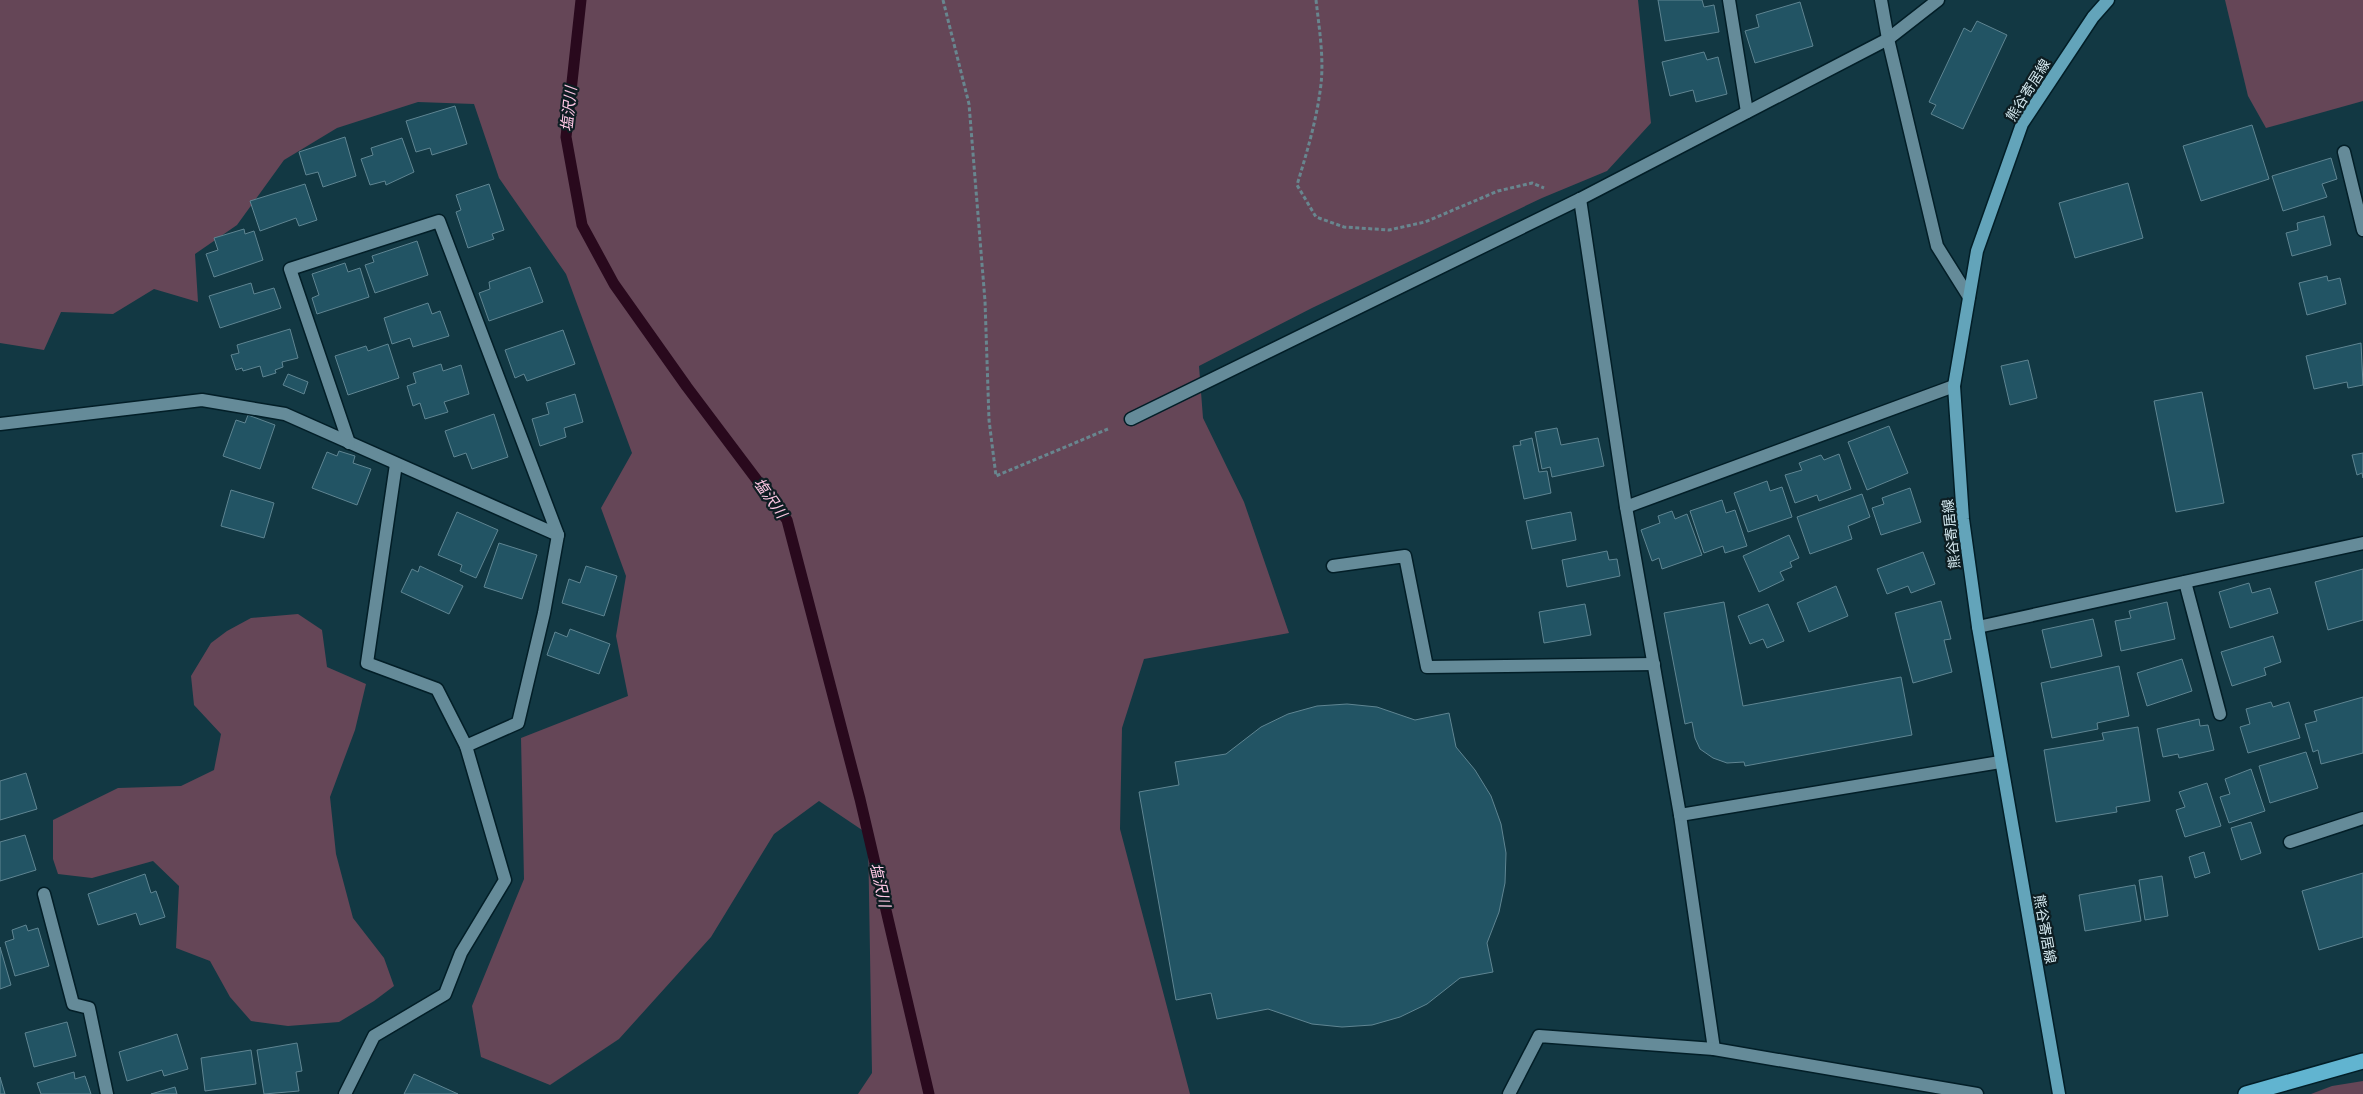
<svg xmlns="http://www.w3.org/2000/svg" width="2363" height="1094" viewBox="0 0 2363 1094" font-family="Bitter,'Noto Sans JP',serif">
  <style>
    .green { fill: #654657 }
    .lines { fill: none; stroke-linecap: round; stroke-linejoin: round }
    .stream { stroke: #29091d; stroke-width: 11 }
    .building { fill: #225464; stroke: #5f8592 }
    .minor-casing { stroke: #021e27; stroke-width: 15 }
    .major-casing { stroke: #021e27; stroke-width: 15 }
    .highway-casing { stroke: #021e27; stroke-width: 18 }
    .path { stroke: #68868f; stroke-width: 3; stroke-dasharray: 4 2.5; stroke-linecap: butt }
    .minor { stroke: #658b99; stroke-width: 12 }
    .major { stroke: #63a4ba; stroke-width: 12 }
    .highway { stroke: #61b4d0; stroke-width: 15 }
    .labels { text-anchor: middle; stroke-width: 4.5; stroke-linejoin: round; paint-order: stroke }
    .street-label { font-size: 14px; fill: #d5e9f0; stroke: #0d1d22 }
    .water-label { font-size: 15px; font-style: italic; fill: #fec7e4; stroke: #0d1d22 }
  </style>
  <rect width="100%" height="100%" fill="#123843"/>
  <!-- green -->
  <g class="green">
    <polygon points="0,0 1638,0 1651,123 1607,171 1542,198 1312,308 1199,366 1203,418 1244,502 1289,633 1144,659 1122,728 1120,829 1190,1094 858,1094 872,1073 868,834 819,801 774,834 711,937 619,1039 550,1085 481,1057 472,1006 524,879 521,738 628,696 616,636 626,576 601,508 632,453 566,274 499,178 474,104 418,102 337,128 284,160 237,225 195,254 198,302 154,289 113,314 61,312 44,350 0,343"/>
    <polygon points="2225,0 2363,0 2363,101 2266,128 2248,96"/>
    <polygon points="298,614 322,630 327,667 366,684 355,730 330,797 336,854 353,918 384,958 394,986 374,1001 339,1022 288,1026 251,1021 230,997 210,961 176,948 179,886 153,861 92,878 58,874 53,859 53,820 118,788 181,786 214,770 221,734 194,705 191,676 211,643 227,631 251,618"/>
    <polygon points="2363,1081 2363,1094 2311,1094 2332,1086"/>
  </g>
  <g class="lines">
    <!-- stream -->
    <polyline class="stream" points="581,0 566,137 582,225 614,284 687,387 787,520 860,799 929,1094"/>
  </g>
  <!-- building -->
  <g class="building">
    <polygon points="1658,0 1702,0 1704,7 1714,5 1719,32 1665,41"/>
    <polygon points="1800,2 1813,46 1755,63 1745,31 1759,27 1756,15"/>
    <polygon points="1977,21 2007,35 1963,129 1931,114 1936,105 1929,102 1964,28 1971,32"/>
    <polygon points="1704,52 1707,60 1718,57 1727,94 1696,102 1693,90 1670,96 1662,62"/>
    <polygon points="455,106 467,144 432,155 430,148 416,152 406,121"/>
    <polygon points="2252,125 2269,179 2201,201 2183,146"/>
    <polygon points="345,137 356,176 323,187 318,172 306,175 299,152"/>
    <polygon points="402,138 414,172 386,185 385,181 370,185 361,159 373,155 371,148"/>
    <polygon points="2331,158 2337,179 2322,184 2327,197 2283,211 2272,176"/>
    <polygon points="2128,183 2143,238 2075,258 2059,203"/>
    <polygon points="305,184 317,220 299,226 296,218 260,231 250,201"/>
    <polygon points="489,184 504,230 492,234 494,239 468,248 456,212 461,210 456,195"/>
    <polygon points="2324,216 2331,245 2292,256 2286,233 2298,230 2297,223"/>
    <polygon points="244,229 245,234 254,231 263,260 214,277 206,254 218,250 214,238"/>
    <polygon points="417,241 428,275 375,293 365,265 374,262 372,256"/>
    <polygon points="345,263 348,272 360,268 369,297 317,314 312,298 319,295 312,274"/>
    <polygon points="530,267 543,302 489,321 479,293 490,289 489,282"/>
    <polygon points="2327,276 2328,281 2340,278 2346,304 2307,315 2299,283"/>
    <polygon points="251,283 254,294 274,288 281,308 220,328 209,296"/>
    <polygon points="428,303 432,314 440,311 449,336 413,347 410,338 392,344 384,318"/>
    <polygon points="290,329 298,358 282,362 283,367 275,370 276,373 263,377 260,366 243,371 242,368 236,370 231,355 239,353 237,345"/>
    <polygon points="563,330 575,364 527,381 524,374 515,378 505,350"/>
    <polygon points="2361,343 2363,385 2348,388 2347,382 2314,389 2306,356"/>
    <polygon points="388,344 399,378 348,395 335,356 366,346 368,351"/>
    <polygon points="2028,360 2037,398 2010,405 2001,366"/>
    <polygon points="441,364 443,371 461,365 469,394 444,402 448,412 425,419 420,403 413,406 407,386 416,383 413,373"/>
    <polygon points="288,374 308,382 304,394 283,385"/>
    <polygon points="2202,392 2224,503 2176,512 2154,401"/>
    <polygon points="575,394 583,422 564,428 566,437 540,446 532,419 549,414 546,403"/>
    <polygon points="494,414 508,457 472,469 466,453 454,457 445,431"/>
    <polygon points="248,415 275,425 260,469 223,456 236,420 245,423"/>
    <polygon points="1889,426 1908,473 1867,490 1848,442"/>
    <polygon points="1557,428 1561,445 1598,438 1604,466 1552,477 1550,467 1542,469 1535,432"/>
    <polygon points="1532,438 1539,472 1547,471 1551,493 1524,499 1513,446 1521,445 1520,441"/>
    <polygon points="339,451 355,456 353,463 371,469 357,505 312,488 327,452 337,456"/>
    <polygon points="2363,453 2363,478 2362,473 2357,475 2352,455"/>
    <polygon points="1839,454 1851,489 1819,501 1817,495 1795,503 1785,475 1802,470 1799,463 1821,455 1824,460"/>
    <polygon points="1767,481 1770,491 1782,487 1792,517 1748,532 1734,493"/>
    <polygon points="1910,488 1921,522 1881,535 1872,508 1884,504 1882,498"/>
    <polygon points="231,490 274,503 264,538 221,526"/>
    <polygon points="1862,494 1870,517 1848,526 1852,539 1810,554 1797,517"/>
    <polygon points="1722,500 1726,513 1735,510 1747,546 1725,553 1723,546 1704,553 1690,511"/>
    <polygon points="1672,511 1675,519 1687,514 1702,555 1662,569 1659,558 1652,561 1641,530 1660,523 1658,516"/>
    <polygon points="457,512 498,530 476,578 460,571 462,565 438,555"/>
    <polygon points="1571,512 1576,540 1532,549 1526,521"/>
    <polygon points="1789,535 1799,558 1790,562 1792,567 1780,572 1784,580 1759,592 1743,556"/>
    <polygon points="499,543 537,555 522,599 484,587"/>
    <polygon points="1607,551 1609,560 1617,559 1620,576 1567,587 1562,560"/>
    <polygon points="1923,552 1935,584 1911,593 1908,586 1887,594 1877,569"/>
    <polygon points="420,566 463,586 449,614 401,592 412,569 418,572"/>
    <polygon points="586,566 617,576 604,616 562,603 569,579 580,583"/>
    <polygon points="2363,569 2363,620 2328,630 2315,582"/>
    <polygon points="2249,583 2252,593 2270,588 2278,613 2230,628 2219,592"/>
    <polygon points="1836,586 1848,616 1809,632 1797,603"/>
    <polygon points="1941,601 1951,639 1944,640 1952,672 1913,683 1895,613"/>
    <polygon points="1724,602 1743,706 1901,677 1912,735 1745,766 1744,762 1727,763 1713,758 1700,749 1695,738 1692,722 1685,724 1664,613"/>
    <polygon points="2167,602 2175,639 2121,651 2115,621 2131,618 2129,611"/>
    <polygon points="1585,604 1591,635 1544,643 1539,612"/>
    <polygon points="1768,604 1784,641 1767,648 1763,639 1750,644 1738,616"/>
    <polygon points="2093,619 2102,656 2051,668 2042,630"/>
    <polygon points="570,629 610,644 599,674 547,655 555,632 567,637"/>
    <polygon points="2273,636 2281,662 2264,668 2266,675 2232,686 2221,652"/>
    <polygon points="2182,659 2192,691 2147,706 2137,673"/>
    <polygon points="2119,666 2129,716 2097,723 2098,729 2052,738 2041,683"/>
    <polygon points="2363,697 2363,753 2321,764 2318,750 2313,752 2305,724 2317,721 2314,711"/>
    <polygon points="2271,702 2273,707 2289,702 2300,738 2248,753 2240,727 2250,724 2246,709"/>
    <polygon points="1347,704 1377,707 1415,720 1449,713 1456,747 1475,770 1491,796 1501,824 1506,853 1505,883 1499,912 1487,943 1493,972 1460,978 1427,1004 1400,1017 1372,1025 1342,1027 1312,1024 1268,1009 1217,1019 1211,993 1176,1000 1139,792 1179,785 1175,762 1226,754 1261,727 1288,714 1317,706"/>
    <polygon points="2199,719 2200,726 2208,725 2214,750 2179,758 2178,754 2163,757 2157,729"/>
    <polygon points="2138,727 2150,801 2116,807 2117,812 2056,822 2044,750 2104,740 2102,733"/>
    <polygon points="2306,752 2318,788 2270,803 2259,766"/>
    <polygon points="2251,769 2265,811 2229,823 2220,797 2230,794 2225,779"/>
    <polygon points="26,773 37,809 0,820 0,781"/>
    <polygon points="2207,783 2221,826 2185,837 2176,810 2185,807 2179,792"/>
    <polygon points="2251,822 2261,853 2241,860 2231,828"/>
    <polygon points="25,835 36,870 0,881 0,842"/>
    <polygon points="2204,852 2210,873 2195,878 2189,857"/>
    <polygon points="2363,873 2363,937 2319,950 2302,891"/>
    <polygon points="145,874 151,893 156,891 165,917 140,925 136,913 98,925 88,894"/>
    <polygon points="2162,876 2168,916 2145,920 2139,880"/>
    <polygon points="2135,885 2141,921 2085,931 2079,895"/>
    <polygon points="26,925 28,931 38,928 49,966 15,976 5,942 14,939 12,930"/>
    <polygon points="0,947 11,985 0,989"/>
    <polygon points="67,1022 76,1056 34,1067 25,1033"/>
    <polygon points="177,1034 188,1069 164,1076 162,1070 127,1081 119,1052"/>
    <polygon points="297,1043 302,1071 296,1072 299,1091 264,1094 257,1050"/>
    <polygon points="251,1050 256,1084 205,1091 201,1058"/>
    <polygon points="74,1072 75,1079 85,1076 91,1094 41,1094 37,1083"/>
    <polygon points="414,1074 458,1094 404,1094"/>
    <polygon points="0,1077 5,1094 0,1094"/>
    <polygon points="175,1087 177,1094 151,1094"/>
  </g>
  <g class="lines">
    <!-- minor casing -->
    <g class="minor-casing">
      <g id="minor">
        <polyline points="1729,0 1747,112"/>
        <polyline points="1881,0 1888,39 1937,246 1969,297"/>
        <polyline points="2344,152 2363,230"/>
        <polyline points="1580,199 1626,507 1680,815 1714,1049"/>
        <polyline points="1131,419 1580,199 1888,39 1938,0"/>
        <polyline points="0,424 202,400 285,414 558,535"/>
        <polyline points="349,443 290,269 439,221 558,535 544,613 518,723 466,746"/>
        <polyline points="1626,507 1954,386"/>
        <polyline points="1333,566 1405,556 1427,667 1654,664"/>
        <polyline points="2185,582 2220,714"/>
        <polyline points="1978,627 2363,543"/>
        <polyline points="1680,815 2000,762"/>
        <polyline points="2290,842 2363,818"/>
        <polyline points="44,894 73,1004 89,1008 107,1094"/>
        <polyline points="345,1094 374,1036 445,994 461,953 505,880 466,746 437,689 367,663 396,464"/>
        <polyline points="1509,1094 1539,1036 1714,1049 1977,1094"/>
      </g>
    </g>
    <!-- major casing -->
    <g class="major-casing">
      <polyline id="major" points="2059,1094 1978,627 1963,519 1954,386 1977,251 2022,124 2093,17 2108,0"/>
    </g>
    <!-- highway casing -->
    <g class="highway-casing">
      <polyline id="highway" points="2246,1094 2363,1061"/>
    </g>
    <!-- path -->
    <g class="path">
      <polyline points="943,0 969,104 985,301 989,420 996,476 1108,429"/>
      <path d="M1316,0C1319,27 1324,57 1321,84C1317,119 1307,152 1297,185L1316,217L1344,227L1389,230L1425,222L1498,191L1532,183L1544,188"/>
    </g>
    <!-- minor -->
    <use href="#minor" class="minor"/>
    <!-- major -->
    <use href="#major" class="major"/>
    <!-- highway -->
    <use href="#highway" class="highway"/>
  </g>
  <g class="labels">
    <!-- street labels -->
    <g class="street-label">
      <text transform="translate(2028 90) rotate(-58)" y="5">熊谷寄居線</text>
      <text transform="translate(1951 534) rotate(-96)" y="5">熊谷寄居線</text>
      <text transform="translate(2045 929) rotate(80)" y="5">熊谷寄居線</text>
    </g>
    <!-- water labels -->
    <g class="water-label">
      <text transform="translate(569 109) rotate(-84)" y="5">塩沢川</text>
      <text transform="translate(770 498) rotate(55)" y="5">塩沢川</text>
      <text transform="translate(880 885) rotate(77)" y="5">塩沢川</text>
    </g>
  </g>
</svg>
